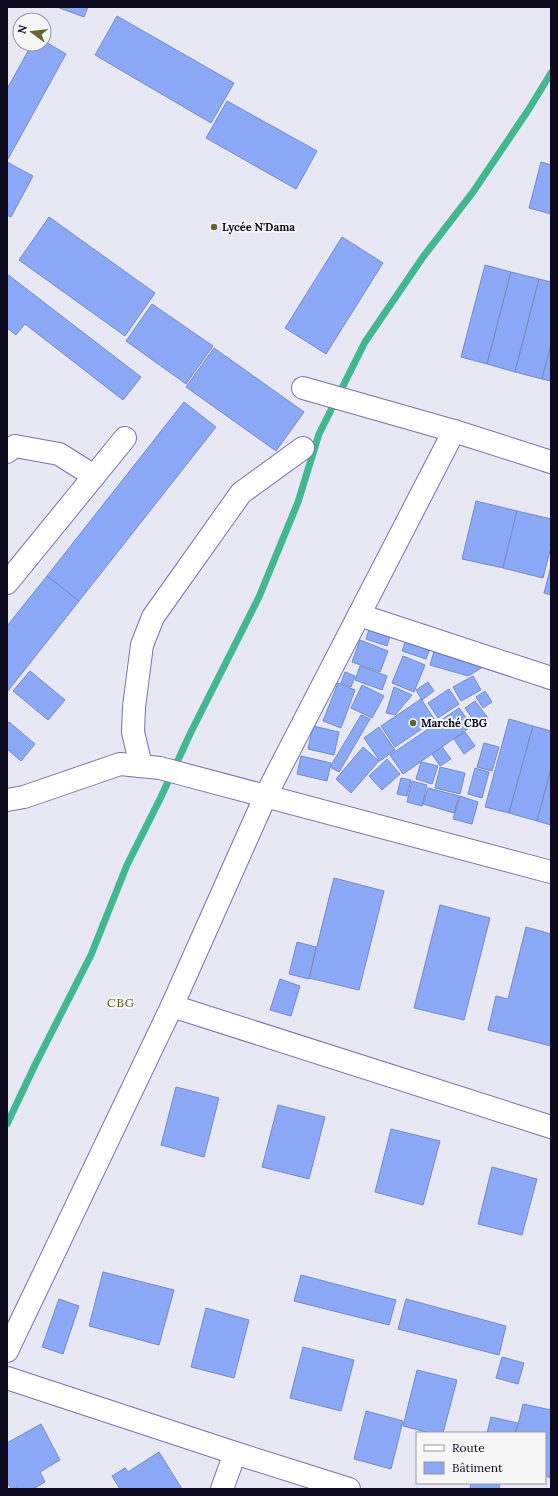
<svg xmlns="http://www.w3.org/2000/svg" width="558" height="1496" viewBox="0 0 558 1496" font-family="Lora,serif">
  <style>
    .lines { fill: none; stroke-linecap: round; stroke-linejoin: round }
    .stream { stroke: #43b791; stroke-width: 7 }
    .building { fill: #8ba9f7; stroke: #768bc3 }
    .minor-casing { stroke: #7772ab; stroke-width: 24 }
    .minor { stroke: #fff; stroke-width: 22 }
    .poi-dot { fill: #666532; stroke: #f6f6f6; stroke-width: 1.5 }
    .labels { text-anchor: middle; stroke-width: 4; stroke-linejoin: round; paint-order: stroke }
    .poi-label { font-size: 11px; font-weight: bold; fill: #0d091f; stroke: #f6f6f6; text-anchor: start }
    .neighbourhood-label { font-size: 12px; letter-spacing: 1px; fill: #57561a; stroke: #f6f6f6 }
  </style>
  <rect width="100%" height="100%" fill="#e8e7f4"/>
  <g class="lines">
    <!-- stream -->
    <polyline class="stream" points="7,1124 35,1065 91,955 127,865 161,797 191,732 259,597 298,502 319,434 365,342 423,257 473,192 529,109 551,73"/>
  </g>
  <!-- building -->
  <g class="building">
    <polygon points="57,7 88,7 84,17"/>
    <polygon points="117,16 234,83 211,123 95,55"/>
    <polygon points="44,41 66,54 8,159 7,158 7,89 32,44 44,44"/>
    <polygon points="227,101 317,151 296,189 206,138"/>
    <polygon points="7,162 33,176 11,217 7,215"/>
    <polygon points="541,162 551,165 551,214 529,208"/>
    <polygon points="49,217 155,293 125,336 19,260"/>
    <polygon points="342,237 383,263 326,354 285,328"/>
    <polygon points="485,265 511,272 487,364 461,357"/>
    <polygon points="511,272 539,279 515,372 487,364"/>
    <polygon points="7,274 141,377 123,400 25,324 16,335 7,328"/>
    <polygon points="539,279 551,282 551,345 542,379 515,372"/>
    <polygon points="152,304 213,346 186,384 126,341"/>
    <polygon points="551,345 551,381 542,379"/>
    <polygon points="214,348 304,412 276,451 186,387"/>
    <polygon points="184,402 216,427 79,601 47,576"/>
    <polygon points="476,501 517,511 503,568 462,559"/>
    <polygon points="517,511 551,519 551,547 543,578 503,568"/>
    <polygon points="551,566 551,595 544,593"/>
    <polygon points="47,576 79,601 7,692 7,626"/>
    <polygon points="370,626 391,633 387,646 366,639"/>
    <polygon points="408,634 432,643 426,659 402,651"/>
    <polygon points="360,640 388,651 380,672 352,662"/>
    <polygon points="435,648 488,664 468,676 430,665"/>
    <polygon points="403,656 425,665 414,692 392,683"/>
    <polygon points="360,666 387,676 382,690 355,680"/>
    <polygon points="30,671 65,700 48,720 13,691"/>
    <polygon points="345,672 355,676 351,687 341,683"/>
    <polygon points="473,676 481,690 461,701 453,687"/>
    <polygon points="428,682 434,691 422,700 416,690"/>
    <polygon points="338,683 355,690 341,728 323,721"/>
    <polygon points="362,685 384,696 372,718 351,708"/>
    <polygon points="394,687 412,695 395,715 386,713"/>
    <polygon points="449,689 459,704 438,718 428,703"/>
    <polygon points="485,691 492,702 483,708 476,697"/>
    <polygon points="421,699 435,720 395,747 381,726"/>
    <polygon points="475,701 488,718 477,725 465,708"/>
    <polygon points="459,708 472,726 403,774 390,755"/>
    <polygon points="361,715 370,719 339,772 330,767"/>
    <polygon points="509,719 533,726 509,813 485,807"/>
    <polygon points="9,722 35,744 21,761 7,749 7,724"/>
    <polygon points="313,726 339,732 334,755 308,749"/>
    <polygon points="533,726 551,731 551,769 537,821 509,813"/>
    <polygon points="379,727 395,750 380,761 364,738"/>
    <polygon points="465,732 475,746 464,754 454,739"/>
    <polygon points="484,743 499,747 492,771 477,767"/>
    <polygon points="363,747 379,761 351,793 336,779"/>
    <polygon points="442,747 451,759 440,766 432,754"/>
    <polygon points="301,756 331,763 327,781 297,774"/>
    <polygon points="387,759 400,774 382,790 369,776"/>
    <polygon points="421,762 438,766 432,784 416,779"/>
    <polygon points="440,767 465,773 460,794 435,788"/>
    <polygon points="475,768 489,772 482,798 468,794"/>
    <polygon points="551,769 551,825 537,821"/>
    <polygon points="401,778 411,780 407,796 397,794"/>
    <polygon points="412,781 427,785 422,806 407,802"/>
    <polygon points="428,788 459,796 454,813 423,804"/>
    <polygon points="460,796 478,802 472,824 453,819"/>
    <polygon points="334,878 384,891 359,990 309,978"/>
    <polygon points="440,905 490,918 464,1020 414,1008"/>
    <polygon points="526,927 551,934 551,1046 488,1030 496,996 508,999"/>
    <polygon points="297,942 316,947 309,979 289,974"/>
    <polygon points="280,979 300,986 291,1016 270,1010"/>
    <polygon points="176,1087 219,1098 204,1157 161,1145"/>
    <polygon points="278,1105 325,1117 309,1179 262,1167"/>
    <polygon points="391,1129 440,1141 423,1205 375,1192"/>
    <polygon points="492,1167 537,1179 522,1235 478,1224"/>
    <polygon points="103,1272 174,1290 159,1345 89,1326"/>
    <polygon points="301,1275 396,1300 389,1325 294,1301"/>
    <polygon points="59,1299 79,1306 63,1354 42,1347"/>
    <polygon points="406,1299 506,1326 499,1355 398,1329"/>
    <polygon points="206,1308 249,1320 234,1378 191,1367"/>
    <polygon points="303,1347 354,1360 341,1411 290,1398"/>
    <polygon points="502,1357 524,1363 518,1384 496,1378"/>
    <polygon points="417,1370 457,1380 443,1433 430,1433 403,1426"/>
    <polygon points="523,1404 551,1410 551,1478 545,1476 545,1433 516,1433"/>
    <polygon points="366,1411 403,1421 391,1469 354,1459"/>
    <polygon points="491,1417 518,1423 515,1433 487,1433"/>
    <polygon points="41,1424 60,1460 40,1472 45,1482 33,1489 18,1489 17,1488 11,1489 7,1481 7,1443"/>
    <polygon points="159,1452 182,1489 120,1489 112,1476 125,1468 128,1472"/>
    <polygon points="471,1483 500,1483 499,1489 473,1489 470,1488"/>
  </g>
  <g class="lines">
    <!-- minor casing -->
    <g class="minor-casing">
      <g id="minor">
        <polyline points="303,388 454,431 551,462"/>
        <polyline points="7,452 15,446 59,454 94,476"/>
        <polyline points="7,583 125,438"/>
        <polyline points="359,615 551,678"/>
        <polyline points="141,766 133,732 134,707 142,645 153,617 241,493 303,448"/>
        <polyline points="7,800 24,797 120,764 160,768 551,872"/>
        <polyline points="172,1006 551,1127"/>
        <polyline points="7,1351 172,1006 266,795 454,431"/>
        <polyline points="7,1378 235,1453 349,1489"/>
        <polyline points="222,1489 235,1453"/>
      </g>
    </g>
    <!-- minor -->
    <use href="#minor" class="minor"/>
  </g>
  <!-- markers -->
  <g class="poi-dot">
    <circle cx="214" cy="227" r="4"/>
    <circle cx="413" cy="723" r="4"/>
  </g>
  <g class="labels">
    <!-- poi labels -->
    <g class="poi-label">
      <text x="222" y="231">Lycée N'Dama</text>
      <text x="421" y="727">Marché CBG</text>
    </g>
    <!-- neighbourhood labels -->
    <g class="neighbourhood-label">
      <text x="121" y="1007">CBG</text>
    </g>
  </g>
  <!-- border -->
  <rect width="558" height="1496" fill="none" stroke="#0d091f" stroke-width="16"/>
  <!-- legend -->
  <rect x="416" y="1432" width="130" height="52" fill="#f6f6f6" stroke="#9997a0"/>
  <rect x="424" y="1445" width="20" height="6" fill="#ffffff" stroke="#9997a0"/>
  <text x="452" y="1452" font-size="12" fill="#0d091f">Route</text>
  <rect x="424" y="1462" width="20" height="12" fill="#8ba9f7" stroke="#9997a0"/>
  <text x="452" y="1472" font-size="12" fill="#0d091f">Bâtiment</text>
  <!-- north arrow -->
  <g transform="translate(32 32) rotate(285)"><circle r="19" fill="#f6f6f6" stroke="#9997a0"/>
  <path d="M0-3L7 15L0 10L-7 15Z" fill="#666532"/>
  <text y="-6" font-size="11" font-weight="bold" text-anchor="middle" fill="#0d091f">N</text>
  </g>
</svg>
